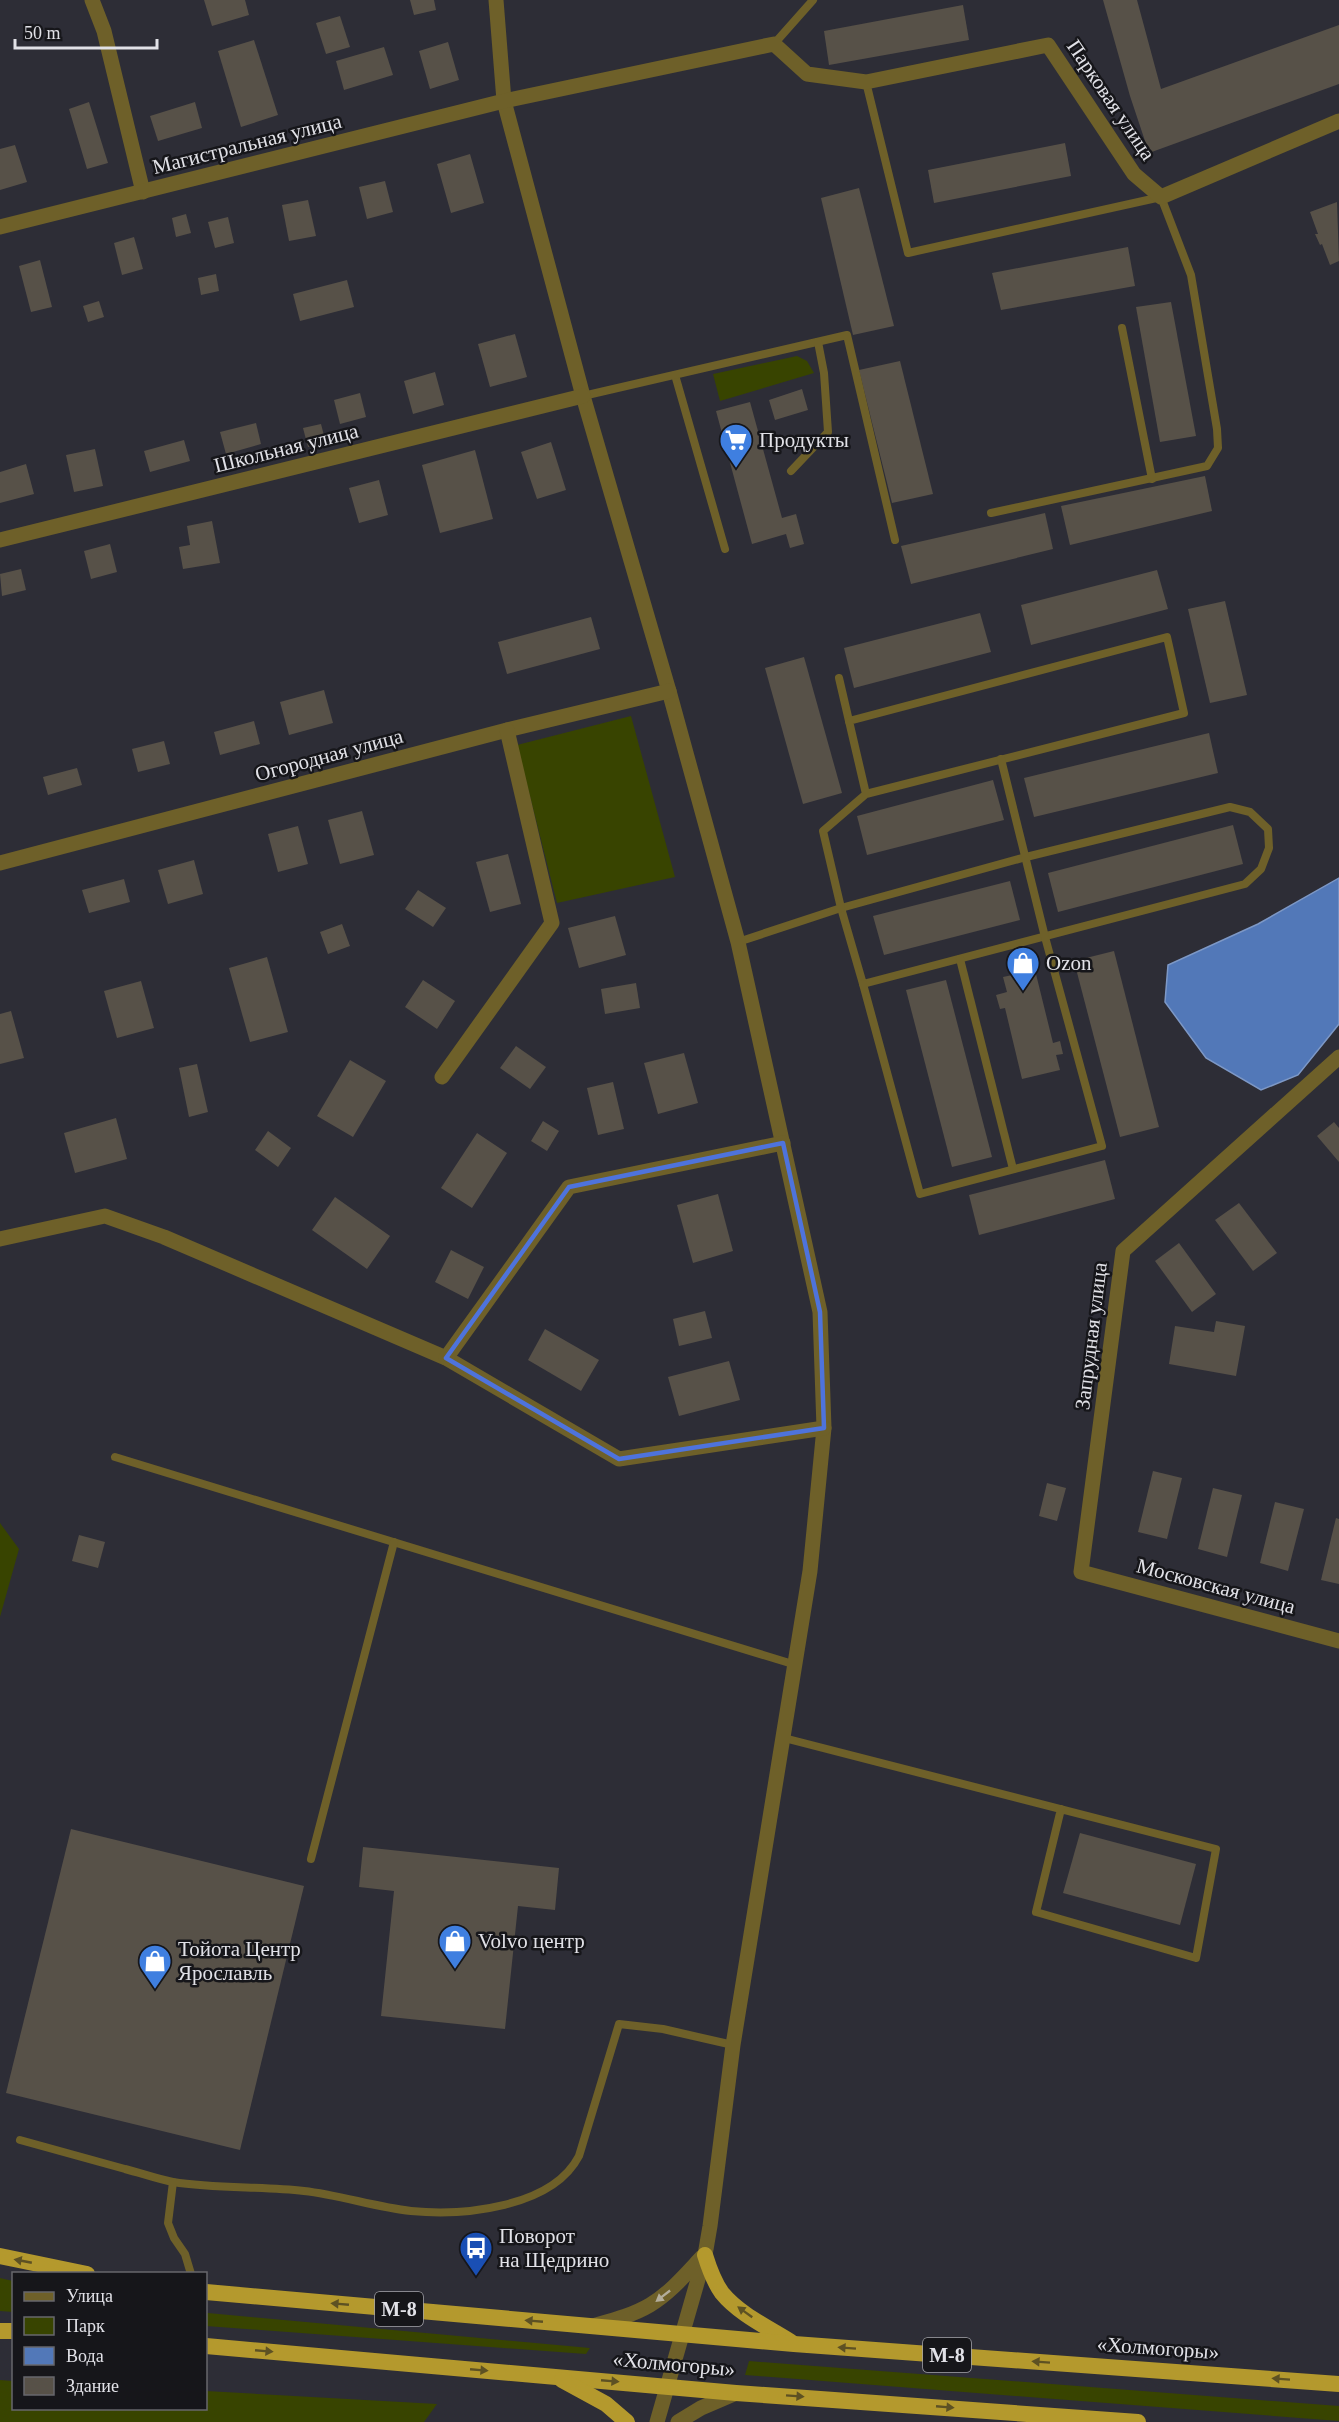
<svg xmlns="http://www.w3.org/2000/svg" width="1339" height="2422" viewBox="0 0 1339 2422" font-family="'Times New Roman',serif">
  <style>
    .green { fill: #384400 }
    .water { fill: #5278b8; stroke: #7d98c6; stroke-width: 1.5 }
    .building { fill: #575148 }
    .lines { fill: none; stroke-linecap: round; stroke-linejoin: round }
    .service { stroke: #6e6029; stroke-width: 8 }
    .minor { stroke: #6e6029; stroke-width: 15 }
    .trunk { stroke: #b4992d; stroke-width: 16 }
    .oneway { fill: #5d5123 }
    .oneway2 { fill: #b3ad9b }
    .marked { fill: none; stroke: #4e73dc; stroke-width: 4.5; stroke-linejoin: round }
    .labels { text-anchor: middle; stroke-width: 5; stroke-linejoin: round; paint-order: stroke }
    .shield { fill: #16161a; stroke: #a4a4aa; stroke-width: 1.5 }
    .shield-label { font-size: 20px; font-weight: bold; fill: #e1e1e7 }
    .street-label { font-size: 21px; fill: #e1e1e7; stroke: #16161a }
    .poi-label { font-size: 21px; fill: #e1e1e7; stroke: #16161a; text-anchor: start }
  </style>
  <rect width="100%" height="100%" fill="#2d2d36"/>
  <!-- green -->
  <g class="green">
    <polygon points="797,356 807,361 814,373 720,401 713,374"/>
    <polygon points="631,716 675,877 557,903 517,745"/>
    <polygon points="0,1523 19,1549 0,1617"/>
    <polygon points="0,2278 13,2281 13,2312 0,2311"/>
    <polygon points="206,2313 208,2313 590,2348 586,2354 206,2326"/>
    <polygon points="749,2361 1339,2406 1339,2421 745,2375"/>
    <polygon points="0,2380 13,2381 14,2408 206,2408 206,2391 437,2404 424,2422 0,2422"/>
  </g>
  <!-- water -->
  <polygon class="water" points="1339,878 1339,1024 1298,1075 1261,1090 1206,1058 1165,1002 1168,965 1258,924"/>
  <!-- building -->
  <g class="building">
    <polygon points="204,0 245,0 249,15 212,26"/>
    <polygon points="410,0 434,0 436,10 414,15"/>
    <polygon points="1103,0 1137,0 1161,89 1339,25 1339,84 1149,153 1130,96"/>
    <polygon points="963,5 969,40 829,65 824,31"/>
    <polygon points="340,16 350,47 326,54 316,23"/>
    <polygon points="254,40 278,115 241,127 218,51"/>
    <polygon points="448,42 459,80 430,89 419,51"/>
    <polygon points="384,47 393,75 344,90 336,61"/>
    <polygon points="89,102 108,163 87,169 69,109"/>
    <polygon points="195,102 202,128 158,141 150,116"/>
    <polygon points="1065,143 1071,176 934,203 928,170"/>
    <polygon points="15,145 27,182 0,190 0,149"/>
    <polygon points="470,154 484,203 451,213 437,164"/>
    <polygon points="385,181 393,212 367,219 359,187"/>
    <polygon points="859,188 894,326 853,335 821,198"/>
    <polygon points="308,200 316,236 289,241 282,205"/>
    <polygon points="1337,202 1339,261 1330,265 1322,244 1320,245 1315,234 1318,234 1310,212"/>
    <polygon points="186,214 191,233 176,237 172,218"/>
    <polygon points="228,217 234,243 215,248 208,222"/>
    <polygon points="134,237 143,269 122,275 114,243"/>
    <polygon points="1128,247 1135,286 1001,310 992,273"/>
    <polygon points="40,260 52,307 31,312 19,266"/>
    <polygon points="216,274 219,291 201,295 198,278"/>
    <polygon points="347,280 354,307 300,321 293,294"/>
    <polygon points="99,301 104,317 88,322 83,306"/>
    <polygon points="1171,302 1196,436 1160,442 1136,307"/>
    <polygon points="515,334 527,377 490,387 478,344"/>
    <polygon points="900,361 933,494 892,503 859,370"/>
    <polygon points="435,372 444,405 413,414 404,381"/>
    <polygon points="802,389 808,410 775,420 769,400"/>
    <polygon points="360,393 366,417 340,424 334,400"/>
    <polygon points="750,402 782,518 796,514 804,544 790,548 786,534 752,544 716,411"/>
    <polygon points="256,423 261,444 226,454 220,432"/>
    <polygon points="321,424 326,443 308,447 303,428"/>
    <polygon points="184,440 190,461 150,472 144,451"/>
    <polygon points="551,442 566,490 537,499 521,452"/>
    <polygon points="95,449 103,486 74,492 66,455"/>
    <polygon points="475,450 493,519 440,533 422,465"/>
    <polygon points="26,464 34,494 0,503 0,472"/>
    <polygon points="1205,476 1212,511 1070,545 1061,506"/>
    <polygon points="379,480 388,515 359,523 349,488"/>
    <polygon points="1045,513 1053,549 911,584 901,546"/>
    <polygon points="212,521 220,563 183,569 179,547 190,545 187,526"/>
    <polygon points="110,544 117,572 91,579 84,551"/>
    <polygon points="21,569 26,590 2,596 0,574"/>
    <polygon points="1157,570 1168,609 1031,645 1021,605"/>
    <polygon points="1225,601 1247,695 1210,703 1188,609"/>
    <polygon points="980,613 991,652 854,688 844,648"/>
    <polygon points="591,617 600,649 507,674 498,642"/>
    <polygon points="804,657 842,793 803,804 765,668"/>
    <polygon points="324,690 333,723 289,735 280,702"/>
    <polygon points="254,721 260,744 220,755 214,732"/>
    <polygon points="1209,733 1218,773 1034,817 1024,778"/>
    <polygon points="164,741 170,764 138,772 132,749"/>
    <polygon points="77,768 82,785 48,795 43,777"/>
    <polygon points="993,780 1004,820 867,855 857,816"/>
    <polygon points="362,811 374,855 340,864 328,820"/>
    <polygon points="1233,825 1243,864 1058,912 1048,873"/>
    <polygon points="298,826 308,864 278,872 268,834"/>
    <polygon points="508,854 521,904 490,912 476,862"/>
    <polygon points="194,860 203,894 168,904 158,870"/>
    <polygon points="124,879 130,902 89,913 82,890"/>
    <polygon points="1010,881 1020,920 884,955 873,916"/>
    <polygon points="418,890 446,908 433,927 405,909"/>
    <polygon points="615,916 626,955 579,968 568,928"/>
    <polygon points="342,924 350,946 328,954 320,932"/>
    <polygon points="1114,951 1159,1127 1120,1137 1074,961"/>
    <polygon points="267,957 288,1032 250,1042 229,968"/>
    <polygon points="1035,970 1053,1043 1060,1041 1063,1054 1056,1055 1060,1070 1022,1079 1005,1008 1000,1009 996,995 1007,992 1003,977"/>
    <polygon points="423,980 455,1001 437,1029 405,1007"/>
    <polygon points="946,980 992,1157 952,1167 906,990"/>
    <polygon points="141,981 154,1028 117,1038 104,991"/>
    <polygon points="636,983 640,1008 605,1014 601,989"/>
    <polygon points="11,1011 24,1058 0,1064 0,1014"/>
    <polygon points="516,1046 546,1067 530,1089 500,1068"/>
    <polygon points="684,1053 698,1103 658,1114 644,1063"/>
    <polygon points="350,1060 386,1081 353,1137 317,1116"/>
    <polygon points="197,1064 208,1112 189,1117 179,1068"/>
    <polygon points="613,1082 624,1129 598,1135 587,1088"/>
    <polygon points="116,1118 127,1159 75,1173 64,1133"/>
    <polygon points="543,1121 559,1131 547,1151 531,1141"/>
    <polygon points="1334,1122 1339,1128 1339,1162 1317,1136"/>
    <polygon points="268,1131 291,1148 278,1167 255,1150"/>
    <polygon points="477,1133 507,1153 472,1208 441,1188"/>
    <polygon points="1105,1160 1115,1199 979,1235 969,1195"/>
    <polygon points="718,1194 733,1251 693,1263 677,1205"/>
    <polygon points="335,1197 390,1236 367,1269 312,1230"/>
    <polygon points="1239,1203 1277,1253 1253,1271 1215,1220"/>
    <polygon points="1179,1243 1216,1294 1192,1312 1155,1261"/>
    <polygon points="451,1250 484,1267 468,1299 435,1282"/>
    <polygon points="705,1311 712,1338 679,1346 673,1319"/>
    <polygon points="1216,1321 1245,1326 1236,1376 1169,1364 1175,1326 1214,1332"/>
    <polygon points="545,1329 599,1360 581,1391 528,1360"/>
    <polygon points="729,1361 740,1400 679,1416 668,1377"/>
    <polygon points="1153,1471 1182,1478 1167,1539 1138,1532"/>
    <polygon points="1047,1483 1066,1488 1057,1521 1039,1516"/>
    <polygon points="1213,1488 1242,1495 1227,1557 1198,1549"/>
    <polygon points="1275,1502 1304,1509 1288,1571 1260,1563"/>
    <polygon points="1336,1518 1339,1519 1339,1584 1321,1580"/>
    <polygon points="79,1535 105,1542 98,1568 72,1561"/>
    <polygon points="71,1829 304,1886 240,2150 6,2093"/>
    <polygon points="1080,1833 1196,1864 1180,1925 1063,1893"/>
    <polygon points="363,1847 559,1868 555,1910 518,1906 505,2029 381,2016 394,1891 359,1887"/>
  </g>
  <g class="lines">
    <!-- service -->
    <g class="service">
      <polyline points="774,44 813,0"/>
      <polyline points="866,82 908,253 1161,197 1191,275 1217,429 1218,448 1207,466 991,513"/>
      <polyline points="1122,328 1152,479"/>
      <polyline points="675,375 725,549"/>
      <polyline points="583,396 847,335 895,540"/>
      <polyline points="791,471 828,432 824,373 818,342"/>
      <polyline points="839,678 849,721"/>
      <polygon points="1230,807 1250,812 1268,829 1269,848 1261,869 1245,884 863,984 841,908 1026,857"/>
      <polyline points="738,942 841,908 823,831 866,794 849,721 1167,637 1184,713 866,794"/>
      <polyline points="960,959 1013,1169"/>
      <polyline points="863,984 920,1194 1102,1146 1045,937 1001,759"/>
      <polyline points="115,1457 796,1665"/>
      <polyline points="784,1738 1216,1849 1196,1958 1036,1912 1061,1809"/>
      <polyline points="311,1859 394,1542"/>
      <path d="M20,2140C55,2150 90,2159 125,2169C141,2173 157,2179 173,2182C216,2189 261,2186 304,2191C340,2195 375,2207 411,2211C463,2216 552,2208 579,2156L619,2024L663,2029L733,2045"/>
      <polyline points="173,2182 168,2223 174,2238 185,2254 191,2274"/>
    </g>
    <!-- minor -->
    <g class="minor">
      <polyline points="92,0 104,31 143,192"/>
      <polyline points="496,0 504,101 583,396 669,691 738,942 820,1312 824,1428 810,1571 733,2045 710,2226 705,2255 657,2422"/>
      <polyline points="0,227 504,101 774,44 807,74 866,82 1048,45 1134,174 1161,197 1339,121"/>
      <polyline points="0,540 583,396"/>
      <polyline points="0,863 507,730 669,691"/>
      <polyline points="1339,1057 1123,1251 1081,1572 1339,1641"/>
      <polyline points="442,1077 552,923 507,730"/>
      <polyline points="0,1239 105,1216 164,1237 446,1358 619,1459 824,1428"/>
      <polyline points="446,1358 569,1187 783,1143"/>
      <path d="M596,2325C614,2320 633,2315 650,2305C670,2293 686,2274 702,2257"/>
      <polyline points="678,2422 701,2408 736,2393"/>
    </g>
    <!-- trunk -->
    <g class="trunk">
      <path d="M705,2255C709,2268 714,2282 722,2293C739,2314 769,2328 791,2342"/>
      <polyline points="0,2256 87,2274"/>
      <polyline points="206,2292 794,2344 1339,2384"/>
      <polyline points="0,2331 14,2331"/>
      <polyline points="206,2346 736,2393 1138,2422"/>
      <polyline points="562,2380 606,2404 627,2422"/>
    </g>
  </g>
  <!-- one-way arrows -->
  <defs><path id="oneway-solid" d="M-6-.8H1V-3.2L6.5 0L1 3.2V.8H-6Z" transform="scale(1.5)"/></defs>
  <g class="oneway">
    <use href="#oneway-solid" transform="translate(23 2261) rotate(-169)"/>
    <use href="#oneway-solid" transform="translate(340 2304) rotate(-175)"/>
    <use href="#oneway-solid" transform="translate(745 2312) rotate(-144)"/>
    <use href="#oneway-solid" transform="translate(534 2321) rotate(-175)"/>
    <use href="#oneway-solid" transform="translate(847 2348) rotate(-176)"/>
    <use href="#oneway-solid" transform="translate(264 2351) rotate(5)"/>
    <use href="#oneway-solid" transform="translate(1041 2362) rotate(-176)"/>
    <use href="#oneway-solid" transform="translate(479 2370) rotate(5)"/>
    <use href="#oneway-solid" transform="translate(1281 2379) rotate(-176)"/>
    <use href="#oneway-solid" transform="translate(610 2381) rotate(5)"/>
    <use href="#oneway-solid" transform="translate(795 2396) rotate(4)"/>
    <use href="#oneway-solid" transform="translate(945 2407) rotate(5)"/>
  </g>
  <use class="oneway2" href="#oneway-solid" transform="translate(663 2296) rotate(142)"/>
  <!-- marked area -->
  <path class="marked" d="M783,1143L820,1312L824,1428L619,1459L446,1358L569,1187Z"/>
  <!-- icons -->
  <defs>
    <g id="supermarket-pin" transform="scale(1.725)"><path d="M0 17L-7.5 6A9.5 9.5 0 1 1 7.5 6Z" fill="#3f7fe0" stroke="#16161a"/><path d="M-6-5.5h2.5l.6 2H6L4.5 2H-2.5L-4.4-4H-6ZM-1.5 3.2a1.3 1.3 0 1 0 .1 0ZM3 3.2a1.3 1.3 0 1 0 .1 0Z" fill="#fff"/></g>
    <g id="shop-pin" transform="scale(1.725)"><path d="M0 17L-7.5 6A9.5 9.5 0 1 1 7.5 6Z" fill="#3f7fe0" stroke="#16161a"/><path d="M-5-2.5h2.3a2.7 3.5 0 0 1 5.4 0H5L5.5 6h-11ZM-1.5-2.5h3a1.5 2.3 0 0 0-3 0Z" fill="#fff"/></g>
    <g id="bus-pin" transform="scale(1.725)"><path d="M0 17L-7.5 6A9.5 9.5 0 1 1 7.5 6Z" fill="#1a4fb4" stroke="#16161a"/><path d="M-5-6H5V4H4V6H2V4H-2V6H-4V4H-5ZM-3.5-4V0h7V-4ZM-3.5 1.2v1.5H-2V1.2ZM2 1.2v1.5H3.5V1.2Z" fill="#fff"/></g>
  </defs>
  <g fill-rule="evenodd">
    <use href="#supermarket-pin" x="736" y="440"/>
    <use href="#shop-pin" x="1023" y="963"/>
    <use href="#shop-pin" x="455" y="1941"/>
    <use href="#shop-pin" x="155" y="1961"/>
    <use href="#bus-pin" x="476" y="2248"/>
  </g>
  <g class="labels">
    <!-- shield labels -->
    <g class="shield">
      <rect x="375" y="2292" width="48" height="34" rx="4.5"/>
      <rect x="923" y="2338" width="48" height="34" rx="4.5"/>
    </g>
    <g class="shield-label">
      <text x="399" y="2316">М-8</text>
      <text x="947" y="2362">М-8</text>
    </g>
    <!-- street labels -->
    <g class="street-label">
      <text transform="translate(1111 100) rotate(56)" y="7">Парковая улица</text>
      <text transform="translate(247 144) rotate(-14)" y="7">Магистральная улица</text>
      <text transform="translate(286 448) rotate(-14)" y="7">Школьная улица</text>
      <text transform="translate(329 755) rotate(-15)" y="7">Огородная улица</text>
      <text transform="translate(1091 1336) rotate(-83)" y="7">Запрудная улица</text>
      <text transform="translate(1216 1586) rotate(15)" y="7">Московская улица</text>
      <text transform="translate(1158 2348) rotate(4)" y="7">«Холмогоры»</text>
      <text transform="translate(674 2364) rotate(5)" y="7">«Холмогоры»</text>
    </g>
    <!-- poi labels -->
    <g class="poi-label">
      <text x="759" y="447">Продукты</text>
      <text x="1046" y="970">Ozon</text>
      <text x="478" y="1948">Volvo центр</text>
      <text x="178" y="1956">Тойота Центр<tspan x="178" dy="24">Ярославль</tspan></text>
      <text x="499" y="2243">Поворот<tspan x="499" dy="24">на Щедрино</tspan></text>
    </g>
  </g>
  <!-- legend -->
  <rect x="12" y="2272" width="195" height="138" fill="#16161a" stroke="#67676c" stroke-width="1.5"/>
  <rect x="24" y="2292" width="30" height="9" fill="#6e6029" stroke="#67676c" stroke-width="1.5"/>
  <text x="66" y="2302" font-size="18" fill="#e1e1e7">Улица</text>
  <rect x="24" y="2317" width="30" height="18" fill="#384400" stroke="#67676c" stroke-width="1.5"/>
  <text x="66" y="2332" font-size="18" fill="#e1e1e7">Парк</text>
  <rect x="24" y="2347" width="30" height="18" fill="#5278b8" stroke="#67676c" stroke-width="1.5"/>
  <text x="66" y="2362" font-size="18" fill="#e1e1e7">Вода</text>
  <rect x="24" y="2377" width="30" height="18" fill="#575148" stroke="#67676c" stroke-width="1.5"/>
  <text x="66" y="2392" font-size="18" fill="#e1e1e7">Здание</text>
  <!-- scale -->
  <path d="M15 39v9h142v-9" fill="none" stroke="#e1e1e7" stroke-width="3"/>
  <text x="24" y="39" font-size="18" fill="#e1e1e7" stroke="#16161a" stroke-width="4.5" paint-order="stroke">50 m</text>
</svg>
